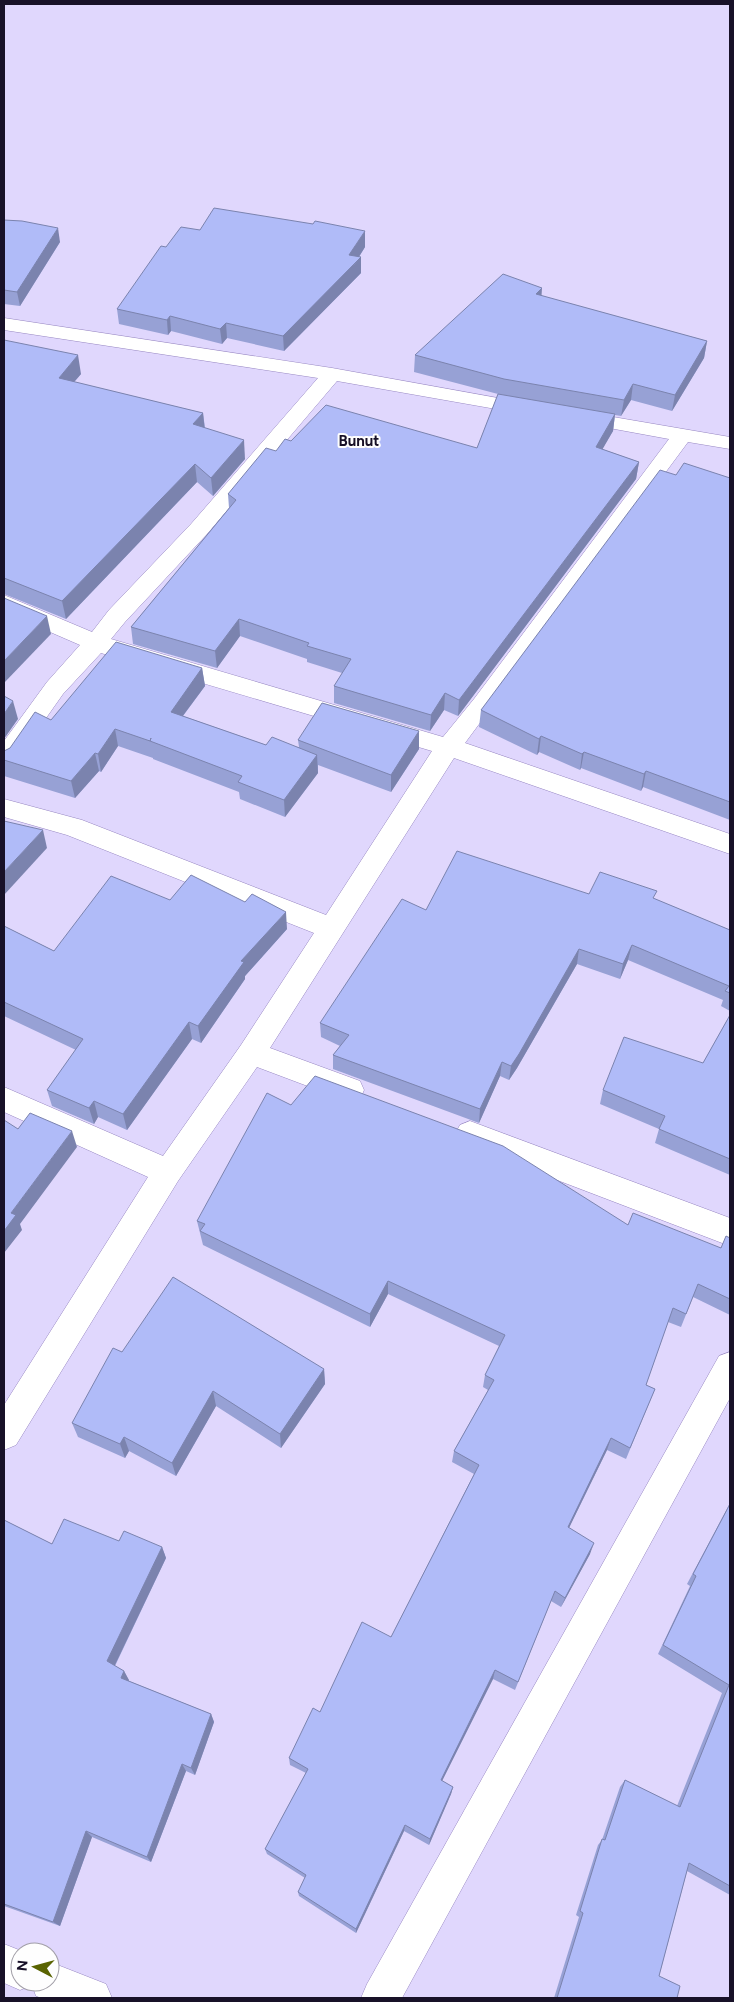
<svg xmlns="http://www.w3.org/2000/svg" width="734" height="2002" viewBox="0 0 734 2002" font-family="Figtree,sans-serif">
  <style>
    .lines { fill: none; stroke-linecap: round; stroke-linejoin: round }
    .minor-casing { stroke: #9787c2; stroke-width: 1 }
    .minor { fill: #fff; fill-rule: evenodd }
    .wall { fill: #97a1d5 }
    .shaded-wall { fill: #7b83ae }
    .building { fill: #b0bbf8; stroke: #7b83ae }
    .labels { text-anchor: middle; stroke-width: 4; stroke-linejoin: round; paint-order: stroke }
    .far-quarter-label { font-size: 15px; font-weight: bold; fill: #181128; stroke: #fefefe }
  </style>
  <rect width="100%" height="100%" fill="#e0d7fd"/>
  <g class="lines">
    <!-- minor casing -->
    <g class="minor-casing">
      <g id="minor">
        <polygon points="4,318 332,368 537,405 540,409 537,413 530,415 337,381 207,534 125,622 111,639 443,737 474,699 669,439 571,421 568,417 571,413 578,411 730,437 730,449 688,442 465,743 730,834 730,854 454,758 270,1048 360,1081 364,1090 360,1099 350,1102 257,1067 178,1181 16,1445 4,1450 4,1405 148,1177 4,1112 4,1087 163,1156 241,1045 314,933 67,835 4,817 4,799 82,820 326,915 432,751 101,653 63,694 13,765 4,768 4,741 47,682 80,645 4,612 4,595 92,632 109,610 191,524 318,378 4,330"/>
        <polygon points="470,1121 730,1218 730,1246 460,1143 455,1134 460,1125"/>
        <polygon points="730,1352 730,1398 402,1998 361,1998 367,1984 719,1356"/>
        <polygon points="4,1944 24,1952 20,1952 20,1982 50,1982 50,1962 106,1984 112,1998 42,1998 36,1996 32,1985 20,1990 4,1983"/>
      </g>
    </g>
    <!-- minor -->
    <use href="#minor" class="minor"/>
  </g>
  <!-- wall -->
  <g class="wall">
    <polygon points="4,220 60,242 20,306 4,304"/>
    <polygon points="200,230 365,247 359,257 361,273 284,351 227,338 222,344 171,331 168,335 119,324 117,309 166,247"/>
    <polygon points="541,296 707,341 704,358 672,411 631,400 621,416 615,415 613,431 602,449 639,462 636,479 458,716 444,710 430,731 334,703 334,686 342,673 307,662 307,659 240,636 217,668 133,644 131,627 229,508 228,494 276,451 291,441 477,448 498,394 414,372 415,355"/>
    <polygon points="4,340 81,374 74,382 203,413 205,428 245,459 213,496 197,482 66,619 4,594"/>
    <polygon points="676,475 730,478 730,820 643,787 641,791 581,768 580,770 539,752 537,755 479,727 481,710"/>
    <polygon points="202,668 205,686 183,716 266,745 299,747 298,740 419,731 419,749 391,792 318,765 318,773 285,817 240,799 239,792 153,759 153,758 118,746 101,772 99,771 75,798 4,776 4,751 10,748 51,720"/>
    <polygon points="589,894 655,899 730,930 730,1011 721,1006 723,1000 628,960 620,979 577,964 517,1068 509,1080 500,1076 479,1123 333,1069 333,1055 340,1046 321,1037 320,1023 426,910"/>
    <polygon points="170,900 287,929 245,976 245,979 201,1043 192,1039 127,1130 98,1117 94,1124 52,1106 47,1090 76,1050 4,1016 4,926 54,951"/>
    <polygon points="730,1015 730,1175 655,1143 659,1129 600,1104 603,1090 703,1063"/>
    <polygon points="291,1105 628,1225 721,1248 730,1238 730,1315 693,1297 681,1327 668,1322 646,1385 655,1389 626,1459 607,1450 569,1528 590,1554 561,1607 551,1601 515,1690 493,1679 442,1781 453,1787 451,1794 429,1845 404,1831 356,1933 299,1896 298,1892 305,1878 267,1854 265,1849 306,1773 290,1765 289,1758 320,1712 391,1637 474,1474 452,1462 454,1451 488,1390 483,1387 485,1375 499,1346 388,1294 370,1327 203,1245 197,1221"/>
    <polygon points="122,1352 324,1369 325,1384 281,1448 216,1406 176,1476 129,1451 125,1458 78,1437 72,1423"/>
    <polygon points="730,1503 730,1895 687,1871 659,1976 677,1998 554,1998 579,1917 576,1915 598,1845 602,1840 620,1787 625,1780 677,1806 722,1693 658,1654 690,1586 687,1584"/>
    <polygon points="4,1520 52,1544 119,1541 162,1547 166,1558 115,1666 124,1671 129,1681 211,1714 214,1722 195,1775 186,1771 151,1862 92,1837 60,1926 4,1906"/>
  </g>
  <!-- shaded-wall -->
  <g class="shaded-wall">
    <polygon points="58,228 60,242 20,306 17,292"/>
    <polygon points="365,231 365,247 353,266 361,257 361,273 284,351 283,336 349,255"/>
    <polygon points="542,288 541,305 536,294"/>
    <polygon points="170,316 171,331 168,335 167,320"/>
    <polygon points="226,323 227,338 222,344 220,329"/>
    <polygon points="707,341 704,358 672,411 675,395"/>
    <polygon points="78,355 81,374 62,396 59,378"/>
    <polygon points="633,384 631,400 621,416 624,400"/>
    <polygon points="203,413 205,432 193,424"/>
    <polygon points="615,414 613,431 594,464 596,447"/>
    <polygon points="244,440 245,459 213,496 211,478"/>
    <polygon points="639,462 636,479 458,716 459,700"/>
    <polygon points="195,464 197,482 66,619 62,601"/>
    <polygon points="47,616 51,634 4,683 4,661"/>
    <polygon points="239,619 240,636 217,668 215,651"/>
    <polygon points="202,668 205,686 173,729 171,712"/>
    <polygon points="445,693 444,710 430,731 431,715"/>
    <polygon points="13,701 18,719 4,739 4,714"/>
    <polygon points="115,729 118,746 101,772 98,754"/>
    <polygon points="419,731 419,749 391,792 391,775"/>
    <polygon points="541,736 539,752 537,755 539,739"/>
    <polygon points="584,752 581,768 580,770 582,754"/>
    <polygon points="95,753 99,771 75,798 71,781"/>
    <polygon points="317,755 318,773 285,817 284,800"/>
    <polygon points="646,771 643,787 641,791 644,774"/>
    <polygon points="43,830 47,848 4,895 4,872"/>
    <polygon points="286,912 287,929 245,976 245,979 201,1043 198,1026 241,961"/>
    <polygon points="632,945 628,960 620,979 623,964"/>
    <polygon points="579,949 577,964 517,1068 509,1080 511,1066"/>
    <polygon points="189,1022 192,1039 127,1130 123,1114"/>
    <polygon points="502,1062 500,1076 479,1123 480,1109"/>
    <polygon points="94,1101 98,1117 94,1124 89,1108"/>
    <polygon points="72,1131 77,1147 20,1224 22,1230 4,1253 4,1231 11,1213"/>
    <polygon points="388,1281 388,1294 370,1327 370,1314"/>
    <polygon points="324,1369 325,1384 281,1448 280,1434"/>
    <polygon points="213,1391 216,1406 176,1476 172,1463"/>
    <polygon points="124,1437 129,1451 125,1458 120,1444"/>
    <polygon points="611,1438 607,1450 564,1538 568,1527"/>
    <polygon points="594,1543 590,1554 561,1607 565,1598"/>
    <polygon points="162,1547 166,1558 112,1671 107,1661"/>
    <polygon points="495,1670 493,1679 439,1787 441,1780"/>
    <polygon points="124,1671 129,1680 126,1686 121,1678"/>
    <polygon points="211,1714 214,1722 195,1775 191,1768"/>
    <polygon points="182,1764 186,1771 151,1862 147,1857"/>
    <polygon points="453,1787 451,1794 429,1845 430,1839"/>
    <polygon points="405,1825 404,1831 356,1933 356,1929"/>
    <polygon points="86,1831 92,1837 60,1926 53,1922"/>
  </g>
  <!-- building -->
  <g class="building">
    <polygon points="214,208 313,224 315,221 365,231 349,255 361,257 283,336 226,323 220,329 170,316 167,320 117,309 161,246 166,247 181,227 200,230"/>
    <polygon points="4,220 22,221 58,228 17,292 4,290"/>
    <polygon points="503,274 542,288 536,294 707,341 675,395 633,384 624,400 504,379 415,355"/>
    <polygon points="4,340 78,355 59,378 203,413 193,424 244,440 211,478 195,464 62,601 4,578"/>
    <polygon points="498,394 615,414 596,447 639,462 459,700 445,693 431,715 334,686 351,659 307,646 309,643 239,619 215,651 131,627 236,500 228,494 266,448 276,451 285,439 291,441 326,405 477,448"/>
    <polygon points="684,463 730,478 730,802 646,771 644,774 584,752 582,754 541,736 539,739 481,710 660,470 676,475"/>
    <polygon points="4,598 47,616 4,661"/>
    <polygon points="116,642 202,668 171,712 266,745 272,737 317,755 284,800 238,782 242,776 150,741 151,738 150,741 115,729 98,754 95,753 71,781 4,760 4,751 10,748 35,712 51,720"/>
    <polygon points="4,696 13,701 4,714"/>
    <polygon points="322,703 419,731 391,775 298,740"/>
    <polygon points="4,821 43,830 4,872"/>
    <polygon points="457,851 589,894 600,872 657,891 653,898 730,930 730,993 725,991 729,986 632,945 623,964 579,949 519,1054 511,1066 502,1062 480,1109 333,1055 349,1035 320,1023 402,899 426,910"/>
    <polygon points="191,875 245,902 252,894 286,912 241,961 244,962 198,1026 189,1022 123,1114 94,1101 89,1108 47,1090 83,1039 4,1002 4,926 54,951 111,876 170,900"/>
    <polygon points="730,1015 730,1159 659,1129 665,1116 603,1090 624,1037 703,1063"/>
    <polygon points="315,1076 503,1146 628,1225 633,1213 721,1248 726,1236 730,1238 730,1299 698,1284 686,1314 673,1308 646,1385 655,1389 630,1448 611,1438 568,1527 594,1543 565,1598 555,1591 518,1682 495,1670 441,1780 453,1787 430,1839 405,1825 356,1929 298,1892 306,1875 265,1849 308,1769 289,1758 313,1708 320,1712 362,1622 391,1637 479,1465 454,1451 494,1380 485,1375 505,1335 388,1281 370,1314 200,1231 205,1224 197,1221 267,1093 291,1105"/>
    <polygon points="30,1113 72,1131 11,1213 16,1215 4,1231 4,1120 18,1129"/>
    <polygon points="173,1277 324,1369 280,1434 213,1391 172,1463 124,1437 120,1444 72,1423 113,1348 122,1352"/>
    <polygon points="730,1504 730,1886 689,1863 659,1976 680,1986 677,1998 557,1998 583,1913 580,1911 602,1839 605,1840 625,1780 680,1807 729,1685 663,1645 696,1576 693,1574"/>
    <polygon points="64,1519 119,1541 124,1531 162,1547 107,1661 124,1671 121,1678 211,1714 191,1768 182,1764 147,1857 86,1831 53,1922 4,1904 4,1520 52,1544"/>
  </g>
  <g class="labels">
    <!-- far-quarter labels -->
    <g class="far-quarter-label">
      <text x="359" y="446">Bunut</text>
    </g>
  </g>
  <!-- border -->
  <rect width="734" height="2002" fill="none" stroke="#181128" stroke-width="10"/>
  <!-- north arrow -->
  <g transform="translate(35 1967) rotate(276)"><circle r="24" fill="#fefefe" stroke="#a29fa8"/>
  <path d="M0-4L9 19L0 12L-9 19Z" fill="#596301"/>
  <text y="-8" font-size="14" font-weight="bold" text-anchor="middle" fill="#181128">N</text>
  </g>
</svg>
